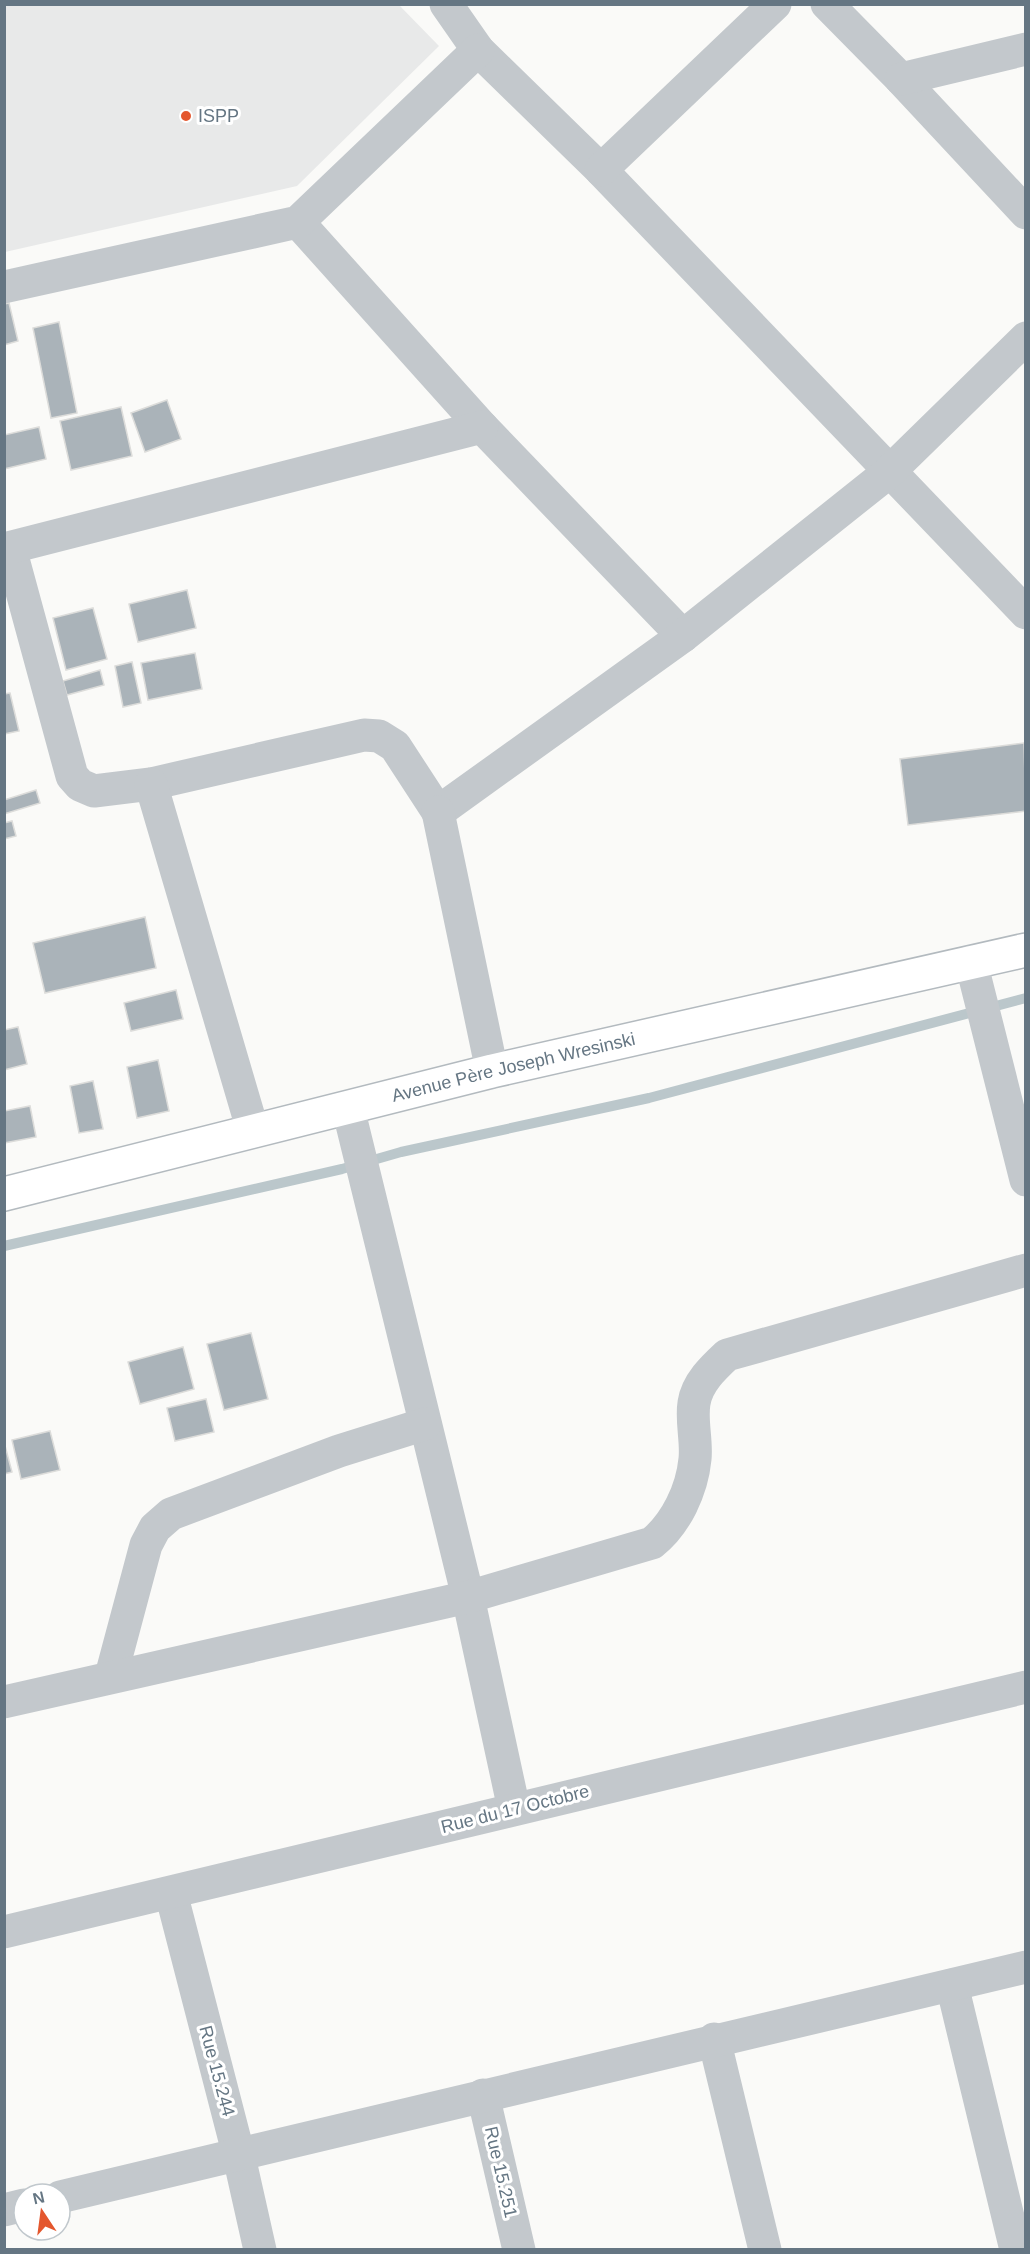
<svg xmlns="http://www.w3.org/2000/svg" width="1030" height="2254" viewBox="0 0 1030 2254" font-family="Helvetica,sans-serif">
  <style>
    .built { fill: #e8e9e9 }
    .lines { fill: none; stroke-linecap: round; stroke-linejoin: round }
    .stream { stroke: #bbc7cb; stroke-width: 10 }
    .building { fill: #aab3b9; stroke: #dcdcda; stroke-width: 1.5 }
    .secondary-casing { stroke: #b3babf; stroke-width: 36 }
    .street { stroke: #c3c8cc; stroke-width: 33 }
    .secondary { stroke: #fff; stroke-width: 33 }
    .poi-dot { fill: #e4572e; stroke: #fff; stroke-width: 2 }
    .labels { text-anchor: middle; stroke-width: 6; stroke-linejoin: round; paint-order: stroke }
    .poi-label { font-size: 18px; fill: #657683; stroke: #fff; text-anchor: start }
    .street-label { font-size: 18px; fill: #657683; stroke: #fff }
  </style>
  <rect width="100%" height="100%" fill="#fafaf8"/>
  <!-- built -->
  <polygon class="built" points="4,5 399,5 439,46 297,186 5,252"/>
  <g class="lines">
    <!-- stream -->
    <polyline class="stream" points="4,1246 342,1169 401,1152 649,1098 1026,998"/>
  </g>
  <!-- building -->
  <g class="building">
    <polygon points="9,303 18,341 4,345 4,304"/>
    <polygon points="59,322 77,413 51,418 33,328"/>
    <polygon points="167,400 181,439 145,452 131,413"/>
    <polygon points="121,407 132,456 71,470 60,421"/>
    <polygon points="39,427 46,459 4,469 4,435"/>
    <polygon points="187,590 196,628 138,642 129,604"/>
    <polygon points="93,608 107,659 66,670 53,618"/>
    <polygon points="195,653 202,689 148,700 141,663"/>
    <polygon points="132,662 141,703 123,707 115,666"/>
    <polygon points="100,670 104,685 67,695 63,681"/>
    <polygon points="10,693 19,731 4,734 4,694"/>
    <polygon points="1024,743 1026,811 908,825 900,759"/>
    <polygon points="36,790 40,803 4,814 4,800"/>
    <polygon points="12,821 16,836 4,839 4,823"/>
    <polygon points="145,917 156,968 45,993 33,943"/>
    <polygon points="176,990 183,1019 131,1031 124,1003"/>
    <polygon points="18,1027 27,1064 4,1070 4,1030"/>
    <polygon points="158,1060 169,1111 137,1118 127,1067"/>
    <polygon points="93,1081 103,1129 79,1133 70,1086"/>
    <polygon points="30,1106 36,1137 4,1143 4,1111"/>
    <polygon points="251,1333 268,1399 224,1410 207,1344"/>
    <polygon points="183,1347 194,1389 140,1404 128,1362"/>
    <polygon points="206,1399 214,1432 175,1441 167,1408"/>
    <polygon points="50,1431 60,1470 21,1479 12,1440"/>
    <polygon points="4,1442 12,1472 4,1474"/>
  </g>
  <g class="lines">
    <!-- secondary casing -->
    <g class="secondary-casing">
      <g id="secondary">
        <path id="s1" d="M4,1194L492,1071L1026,950"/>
      </g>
    </g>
    <!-- street -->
    <g class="street">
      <polyline points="446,4 478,50 601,170 1026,613"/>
      <polyline points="827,4 901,79 1026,213"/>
      <polyline points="901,79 1026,49"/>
      <polyline points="601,170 775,4"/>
      <polyline points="298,222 482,427 683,636"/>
      <polyline points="4,287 298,222 478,50"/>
      <polyline points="10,548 72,776 80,785 94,791 151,784 364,735 379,736 395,746 438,812 683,636 889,472 1026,338"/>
      <polyline points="4,549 482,427"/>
      <polyline points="151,784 253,1131"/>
      <polyline points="438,812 492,1071"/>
      <polyline points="971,962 1026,1180"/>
      <polyline points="348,1108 468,1597 514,1809"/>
      <polyline points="111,1676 146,1545 155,1528 171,1514 339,1451 425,1424"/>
      <path d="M4,1702L468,1597L652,1543C676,1524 692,1490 695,1459C697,1441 691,1421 694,1403C697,1383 713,1368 727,1355L1026,1270"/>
      <polyline points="171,1893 238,2152 260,2250"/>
      <polyline points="4,1932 1026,1687"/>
      <polyline points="952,1985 1016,2250"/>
      <polyline points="714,2039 765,2250"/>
      <polyline points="483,2095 519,2250"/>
      <polyline points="60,2197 1026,1967"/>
      <polyline points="4,2210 24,2205"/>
    </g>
    <!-- secondary -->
    <use href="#secondary" class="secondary"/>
  </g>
  <!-- markers -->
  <circle class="poi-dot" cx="186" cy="116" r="6"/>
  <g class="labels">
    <!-- poi labels -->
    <g class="poi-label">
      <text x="198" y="122">ISPP</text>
    </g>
    <!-- street labels -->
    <g class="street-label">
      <text dy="6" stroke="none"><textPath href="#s1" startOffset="525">Avenue Père Joseph Wresinski</textPath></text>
      <text transform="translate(515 1809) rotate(-14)" y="6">Rue du 17 Octobre</text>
      <text transform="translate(217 2071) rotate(75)" y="6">Rue 15.244</text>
      <text transform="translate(501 2172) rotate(77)" y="6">Rue 15.251</text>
    </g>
  </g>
  <!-- border -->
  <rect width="1030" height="2254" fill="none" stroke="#657683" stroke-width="12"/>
  <!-- north arrow -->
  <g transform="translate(42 2212) rotate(347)"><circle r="28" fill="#ffffff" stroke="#c1c8cd" stroke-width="1.5"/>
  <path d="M0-4.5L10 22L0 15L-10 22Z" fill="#e4572e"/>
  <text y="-9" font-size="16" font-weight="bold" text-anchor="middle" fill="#657683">N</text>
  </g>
</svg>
